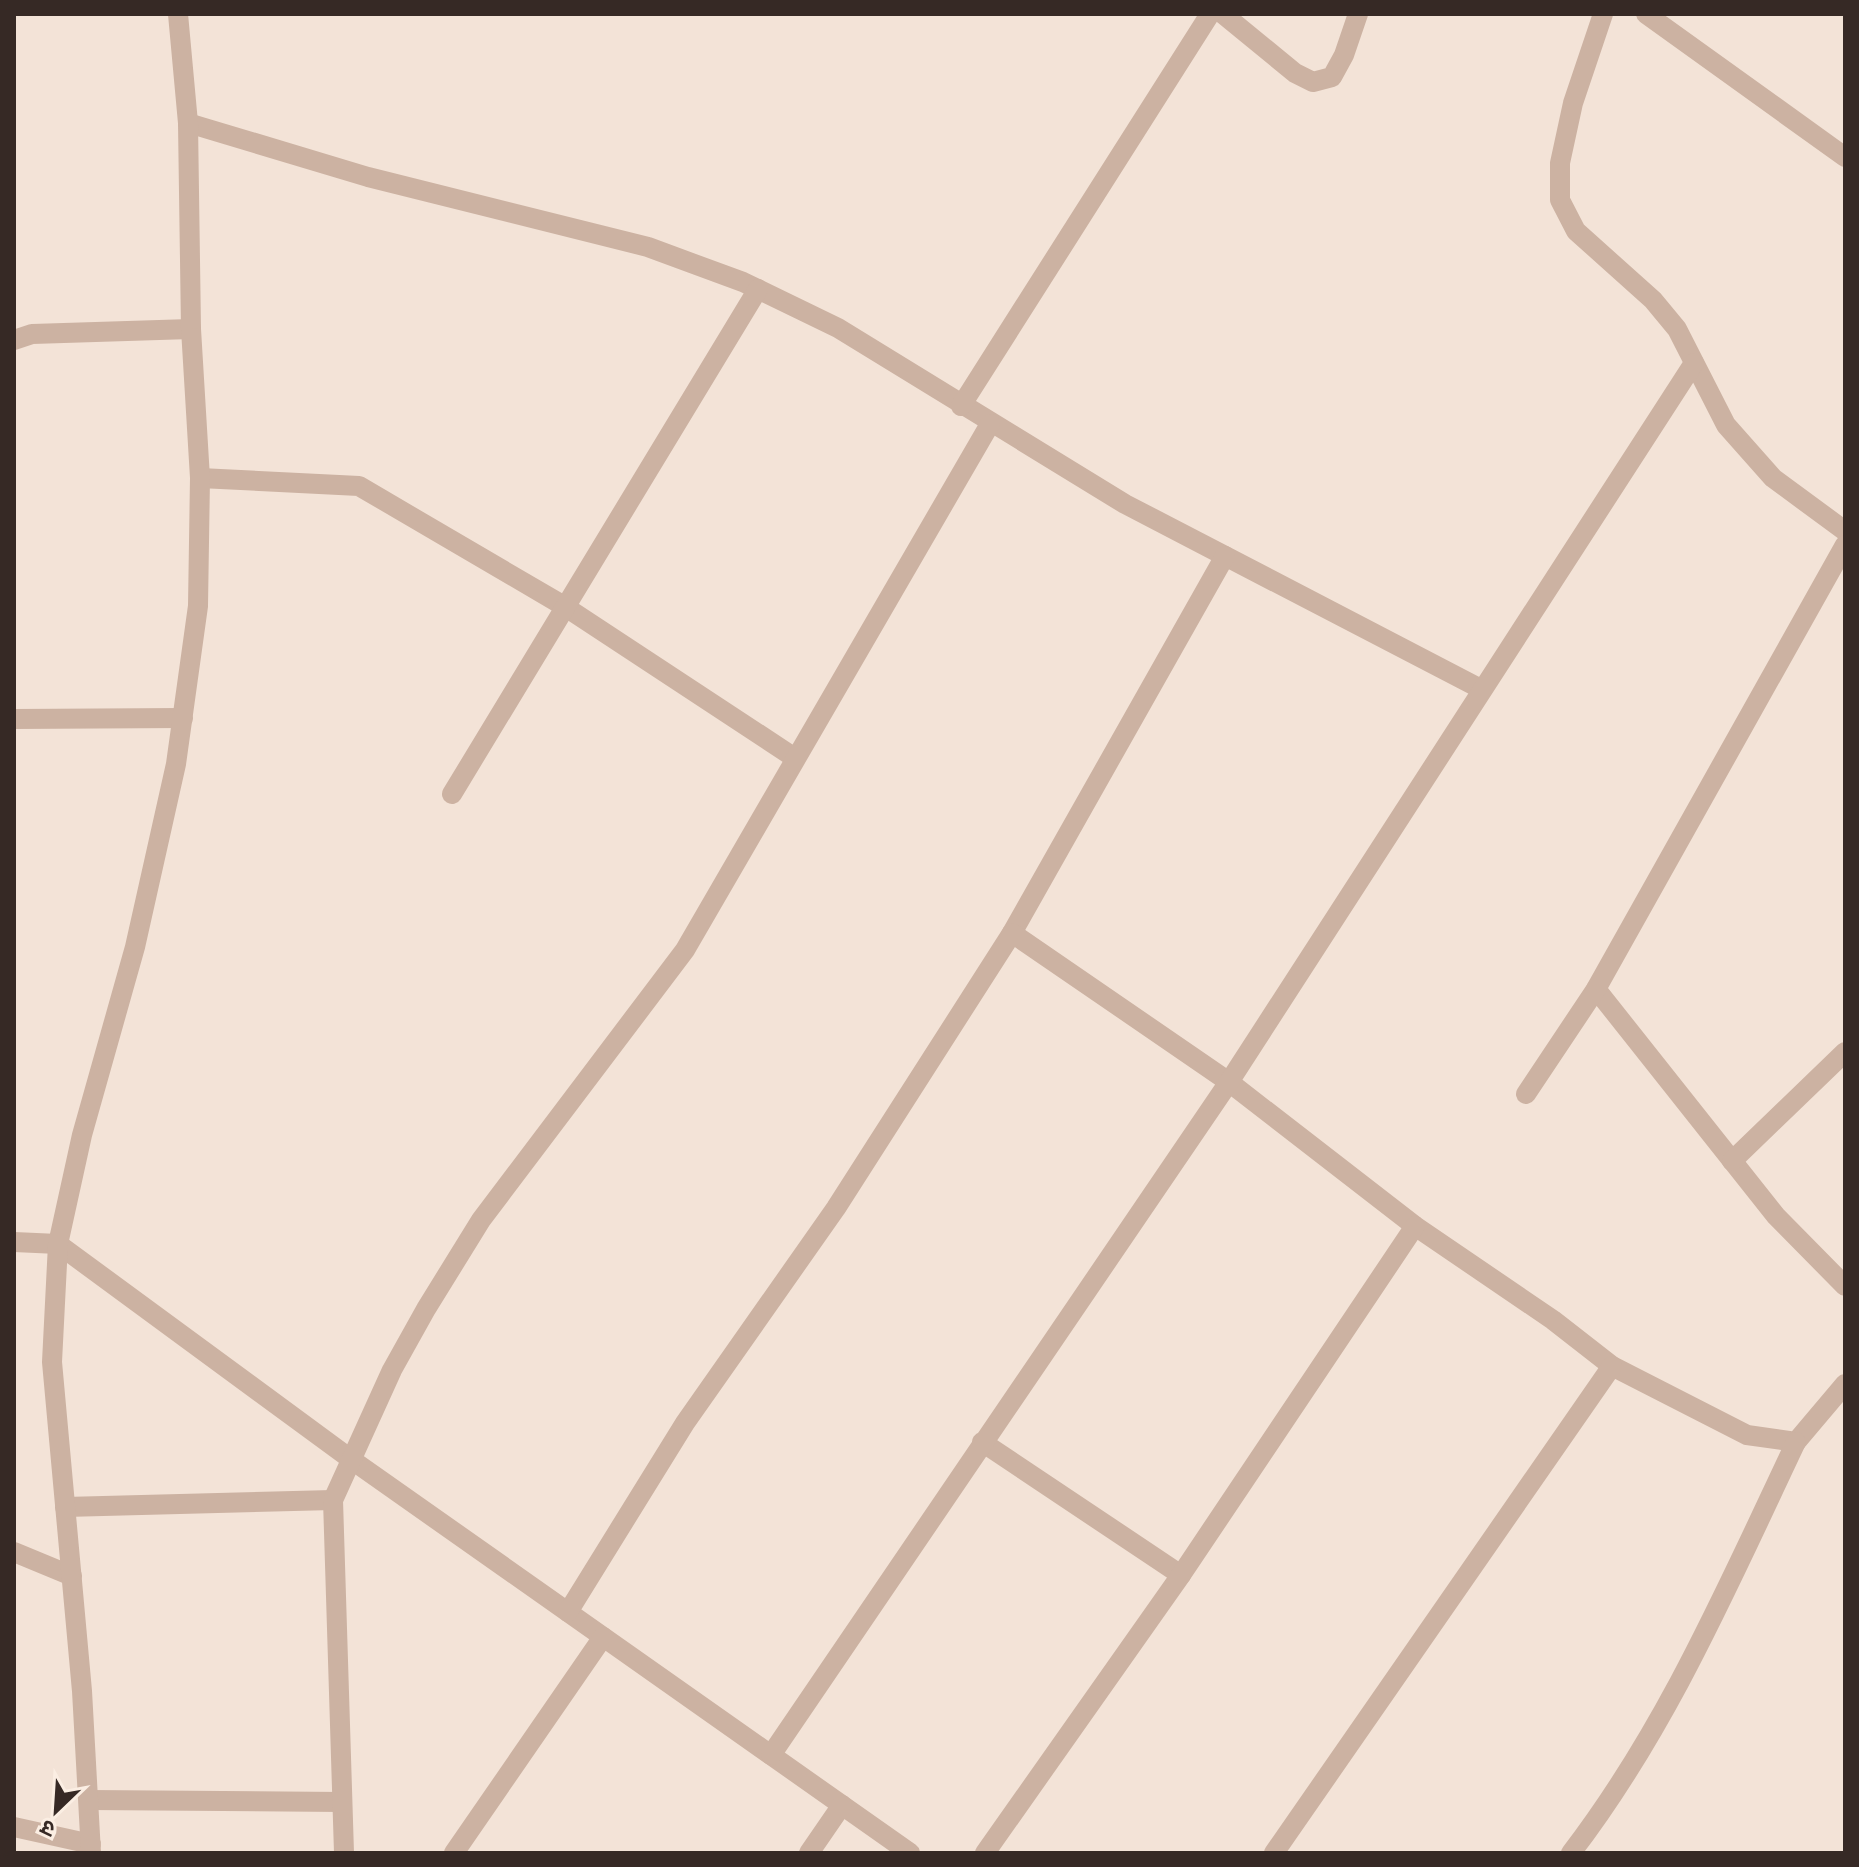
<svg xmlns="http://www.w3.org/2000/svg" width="1859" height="1867" viewBox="0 0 1859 1867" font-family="'Asap Condensed','Noto Sans Devanagari',sans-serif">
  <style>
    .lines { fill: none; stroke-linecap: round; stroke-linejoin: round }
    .minor { stroke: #ccb2a2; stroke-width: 20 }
  </style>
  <rect width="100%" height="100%" fill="#f3e3d7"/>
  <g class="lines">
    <!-- minor -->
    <g class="minor">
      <polyline points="1223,14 1295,73 1313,82 1332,77 1344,55 1358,14"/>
      <polyline points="1603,14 1573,103 1560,163 1560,200 1576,231 1653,300 1677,329 1726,425 1773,478 1845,531"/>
      <polyline points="1646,14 1845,157"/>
      <polyline points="188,123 368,177 648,247 743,282 838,328 1125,504 1481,689"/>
      <polyline points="14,340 32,334 191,329"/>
      <polyline points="961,406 1210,14"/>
      <polyline points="200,478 359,486 564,606 795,758"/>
      <polyline points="14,719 183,718"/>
      <polyline points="452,794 758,289"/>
      <polyline points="1012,933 1225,556"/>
      <polyline points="1596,989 1776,1216 1845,1286"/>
      <polyline points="1526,1094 1596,989 1845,545"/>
      <polyline points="1732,1161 1845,1052"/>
      <polyline points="14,1242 58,1244 352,1460 910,1853"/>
      <polyline points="982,1442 1181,1575"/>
      <polyline points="65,1507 333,1500"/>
      <polyline points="14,1552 72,1576"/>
      <polyline points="568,1612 685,1423 836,1208 1012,933 1229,1082 1415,1226 1553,1320 1612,1366 1747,1435 1796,1442 1845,1384"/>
      <polyline points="771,1755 1229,1082 1694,363"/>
      <polyline points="89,1800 342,1802"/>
      <polyline points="14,1827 91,1844"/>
      <polyline points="91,1853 82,1691 52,1362 58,1244 82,1135 135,947 176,764 198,606 200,478 191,329 188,123 178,14"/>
      <polyline points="344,1853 333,1500 392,1370 426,1309 481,1220 685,950 990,424"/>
      <polyline points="454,1853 603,1637"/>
      <polyline points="809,1853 842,1805"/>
      <polyline points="985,1853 1181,1575 1415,1226"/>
      <polyline points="1274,1853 1612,1366"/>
      <path d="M1571,1853C1667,1728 1729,1583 1796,1442"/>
    </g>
  </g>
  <!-- border -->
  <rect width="1859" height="1867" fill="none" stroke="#362925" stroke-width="32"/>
  <!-- north arrow -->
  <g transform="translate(56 1811) rotate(205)" stroke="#fbeee3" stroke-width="6" paint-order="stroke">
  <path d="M0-6L14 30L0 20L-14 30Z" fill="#362925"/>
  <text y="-12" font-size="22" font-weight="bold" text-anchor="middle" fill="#362925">उ</text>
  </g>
</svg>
